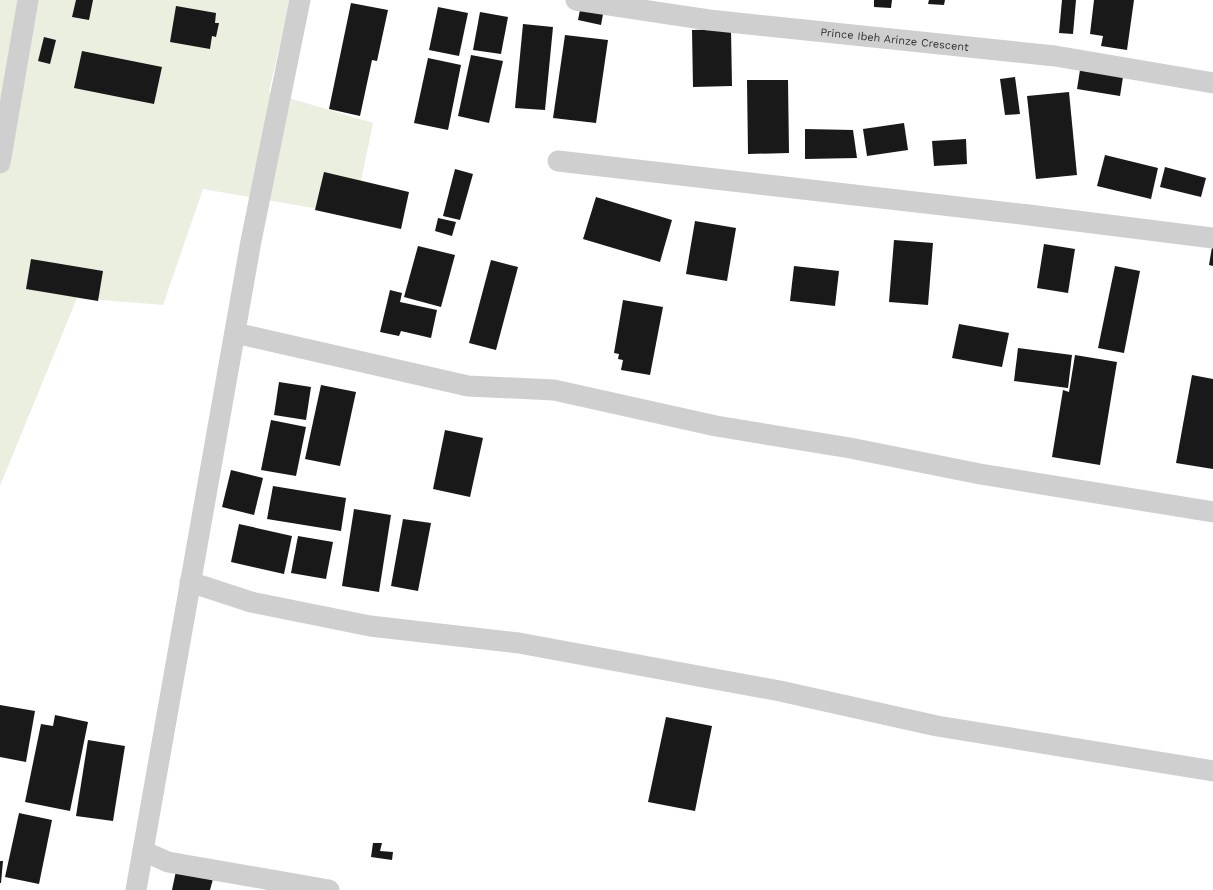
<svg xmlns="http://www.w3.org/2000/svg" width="1213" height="890" viewBox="0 0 1213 890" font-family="'Work Sans',sans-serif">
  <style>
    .green { fill: #eaefdf }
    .building { fill: #191919 }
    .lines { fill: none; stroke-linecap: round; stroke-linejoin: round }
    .street { stroke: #cfcfcf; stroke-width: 21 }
    .labels { text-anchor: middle; stroke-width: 4; stroke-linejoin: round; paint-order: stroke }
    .street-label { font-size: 11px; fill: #323232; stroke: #fff }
  </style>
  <rect width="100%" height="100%" fill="#fff"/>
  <!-- green -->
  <polygon class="green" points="0,0 290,0 269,92 373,123 354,215 203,189 163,305 77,298 0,486"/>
  <!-- building -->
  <g class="building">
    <polygon points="76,0 93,0 89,20 72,17"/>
    <polygon points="874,0 892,0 891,8 874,7"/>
    <polygon points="929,0 945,0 944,5 928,4"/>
    <polygon points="1062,0 1076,0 1073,34 1059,33"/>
    <polygon points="1094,0 1134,0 1127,50 1101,46 1103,36 1090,34"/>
    <polygon points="351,3 388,10 377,61 372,60 360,116 329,109"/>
    <polygon points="581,5 604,9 601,25 578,20"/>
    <polygon points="176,6 216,13 215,23 219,23 216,37 212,36 210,49 170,42"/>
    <polygon points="438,7 468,13 459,56 429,50"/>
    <polygon points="480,12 508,17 501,54 473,50"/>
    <polygon points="523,24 553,27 545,110 515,108"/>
    <polygon points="731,29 732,86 693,87 692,30"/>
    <polygon points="565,35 608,40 596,123 553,118"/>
    <polygon points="44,37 56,40 50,64 38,61"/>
    <polygon points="82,51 162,67 154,104 74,88"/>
    <polygon points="471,55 503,61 489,123 458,116"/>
    <polygon points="428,58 461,65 448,130 414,123"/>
    <polygon points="1080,70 1123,77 1120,96 1077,89"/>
    <polygon points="1015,77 1020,114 1005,115 1000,79"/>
    <polygon points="747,80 788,80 789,153 748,154"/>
    <polygon points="1069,92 1077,175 1036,179 1027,96"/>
    <polygon points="904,123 908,150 867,156 863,129"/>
    <polygon points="805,129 853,130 857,158 805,159"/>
    <polygon points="966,139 967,164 934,166 932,141"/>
    <polygon points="1105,155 1158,168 1151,199 1097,186"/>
    <polygon points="1165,167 1206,178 1201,197 1160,187"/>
    <polygon points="455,169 473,174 460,220 443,216"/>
    <polygon points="324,172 409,192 401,229 315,210"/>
    <polygon points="596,197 672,220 660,262 583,239"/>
    <polygon points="438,218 456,222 452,236 435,231"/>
    <polygon points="695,221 736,228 727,281 686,274"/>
    <polygon points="894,240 933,243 928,305 889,302"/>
    <polygon points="1044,244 1075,249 1068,293 1037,288"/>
    <polygon points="418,246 455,255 441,307 404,297"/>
    <polygon points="1212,247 1213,248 1213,266 1209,265"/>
    <polygon points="31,259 103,271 98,301 26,289"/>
    <polygon points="491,260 518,267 496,350 469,343"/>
    <polygon points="794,266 839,271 835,306 790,301"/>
    <polygon points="1115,266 1140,271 1124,353 1098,348"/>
    <polygon points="390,290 402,293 400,302 437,310 431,338 401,331 399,336 380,332"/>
    <polygon points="623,300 663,307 650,375 621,370 623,360 618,359 619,354 614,353"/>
    <polygon points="959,324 1009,333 1002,367 952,358"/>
    <polygon points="1018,348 1072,355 1068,388 1014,381"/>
    <polygon points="1075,355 1117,362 1100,465 1052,457 1063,390 1069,392"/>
    <polygon points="1192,375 1213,379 1213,469 1176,463"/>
    <polygon points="279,382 311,387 306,420 274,415"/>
    <polygon points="321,385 356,392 340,466 305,459"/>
    <polygon points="271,420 306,427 296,476 261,470"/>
    <polygon points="445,430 483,438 470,497 433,489"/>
    <polygon points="231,470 263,478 254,515 222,507"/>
    <polygon points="273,486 346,498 341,531 267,519"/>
    <polygon points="354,509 391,515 379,592 342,586"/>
    <polygon points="403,519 431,523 418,591 391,586"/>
    <polygon points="239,524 292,536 284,574 231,562"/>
    <polygon points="298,536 333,542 326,579 291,573"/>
    <polygon points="0,705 35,711 26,762 0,757"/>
    <polygon points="55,715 88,722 70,811 25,802 41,724 53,726"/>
    <polygon points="666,717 712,726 695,811 648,802"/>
    <polygon points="88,740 125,746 113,821 76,816"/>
    <polygon points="19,813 52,820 39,884 5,877"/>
    <polygon points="373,843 382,843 380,851 393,852 392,860 371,857"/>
    <polygon points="0,861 3,861 1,883 0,883"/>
    <polygon points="176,871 213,879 210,890 172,890"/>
  </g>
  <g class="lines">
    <!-- street -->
    <g class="street">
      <path id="s1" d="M576,0L709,20L1055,56L1213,83"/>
      <polyline points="558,161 1029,215 1213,238"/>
      <polyline points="0,163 28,0"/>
      <polyline points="235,333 468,386 554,390 716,426 850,448 980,474 1213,512"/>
      <polyline points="190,582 251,602 370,626 519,643 780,691 937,726 1213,771"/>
      <polyline points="143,851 168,862 329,890"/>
      <polyline points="136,890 251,241 300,0"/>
    </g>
  </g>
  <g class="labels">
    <!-- street labels -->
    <g class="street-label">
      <text dy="4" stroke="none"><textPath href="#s1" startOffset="321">Prince Ibeh Arinze Crescent</textPath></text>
    </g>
  </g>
</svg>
